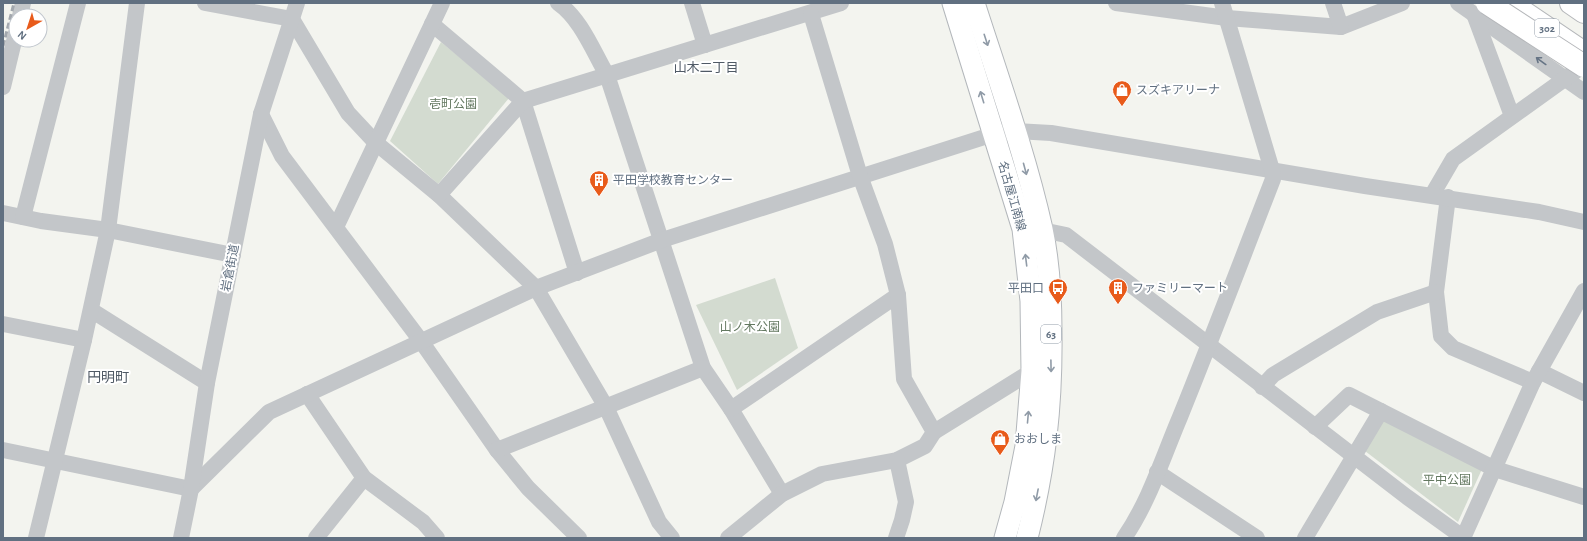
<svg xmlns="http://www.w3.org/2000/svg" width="1587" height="541" viewBox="0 0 1587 541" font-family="'Alegreya Sans','Noto Sans JP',sans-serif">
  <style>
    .green { fill: #d3dbd0 }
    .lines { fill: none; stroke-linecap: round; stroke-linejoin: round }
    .major-casing { stroke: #b3b7bb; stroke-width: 23 }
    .highway-casing { stroke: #b5b7ba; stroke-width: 24 }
    .minor { stroke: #c3c6c9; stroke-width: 16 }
    .major { stroke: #fff; stroke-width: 21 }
    .highway { stroke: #fff; stroke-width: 22 }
    .rail { stroke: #a2a7ad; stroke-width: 3; stroke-dasharray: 6 3; stroke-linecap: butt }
    .highway-bridge-casing { stroke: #b5b7ba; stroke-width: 24; stroke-linecap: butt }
    .highway-bridge { stroke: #fff; stroke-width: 22 }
    .oneway { stroke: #909ba7 }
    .oneway2 { stroke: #667485 }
    .labels { text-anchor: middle; stroke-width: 4; stroke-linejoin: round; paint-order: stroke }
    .shield { fill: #fff; stroke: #909ba7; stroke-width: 1 }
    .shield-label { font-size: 11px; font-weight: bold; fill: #617081 }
    .poi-label { font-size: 12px; fill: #617081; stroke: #fff; text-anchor: start }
    .park-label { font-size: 12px; fill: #637860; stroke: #fff }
    .street-label { font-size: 12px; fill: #617081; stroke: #fff }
    .neighbourhood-label { font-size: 13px; fill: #505a66; stroke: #fff }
    .quarter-label { font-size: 14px; fill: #505a66; stroke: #fff }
  </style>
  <rect width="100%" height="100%" fill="#f3f4ef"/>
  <!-- green -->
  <g class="green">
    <polygon points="441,42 509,98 438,184 390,141"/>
    <polygon points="775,278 798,348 737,390 696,305"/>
    <polygon points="1383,419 1482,469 1458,522 1365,451"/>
  </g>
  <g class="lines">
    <!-- major casing -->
    <g class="major-casing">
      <g id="major">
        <polyline points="953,3 1023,229 1031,301 1032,371 1026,446 1015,502 1005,538"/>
        <path d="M974,3C998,78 1025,153 1042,229C1049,262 1051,298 1051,331C1052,405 1045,467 1027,538"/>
      </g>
    </g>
    <!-- highway casing -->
    <g class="highway-casing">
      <g id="highway">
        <polyline points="1510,3 1584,53"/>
        <polyline points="1571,3 1584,12"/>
      </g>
    </g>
    <!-- minor -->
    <g class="minor">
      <polyline points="205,3 292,19 348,113 376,143 439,195 536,288 606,407 659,522 672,538"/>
      <path d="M558,3C581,19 593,51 607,75L703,368L731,409L782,494"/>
      <polyline points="692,3 705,45"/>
      <polyline points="1116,3 1227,18 1341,27 1402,3"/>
      <polyline points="1333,3 1341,27"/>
      <polyline points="1458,3 1584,92"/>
      <polyline points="1474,14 1512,116"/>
      <polyline points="20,16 23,3"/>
      <polyline points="432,24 523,101 577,273"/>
      <polyline points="3,87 16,33"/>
      <polyline points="261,114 282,156 421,341 497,450 528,488 579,538"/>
      <polyline points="439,195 523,101 841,3"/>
      <polyline points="1432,195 1453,159 1584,65"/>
      <polyline points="1448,197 1436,292 1441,336 1453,348 1533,382"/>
      <polyline points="3,213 41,221 108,230 233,255"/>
      <polyline points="23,217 78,3"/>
      <polyline points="336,227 442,3"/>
      <polyline points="1042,230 1066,235 1407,497 1464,538"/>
      <polyline points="91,310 207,383"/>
      <polyline points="3,324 84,340"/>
      <polyline points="1539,371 1584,393"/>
      <polyline points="1262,387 1273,375 1377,312 1436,292"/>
      <polyline points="307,394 364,478 423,522 437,538"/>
      <polyline points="731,409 898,295"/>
      <polyline points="1315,427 1349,395 1495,469 1584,497"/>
      <polyline points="934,432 1032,371"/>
      <polyline points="3,450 191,489"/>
      <polyline points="497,450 703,368"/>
      <polyline points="1157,472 1257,538"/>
      <polyline points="191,489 269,412 536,288 662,240 994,134 1015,131 1051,133 1365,186 1539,212 1584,222"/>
      <polyline points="36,538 84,340 108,230 137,3"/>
      <polyline points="181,538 191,489 207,383 261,114 297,3"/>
      <polyline points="316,538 364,478"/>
      <polyline points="728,538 782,494 822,474 897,460 925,446 934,432 904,379 898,295 885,244 860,176 811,14"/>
      <polyline points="896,538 902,520 906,502 897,460"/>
      <path d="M1124,538C1149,502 1163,457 1180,417C1212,338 1242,259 1273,179L1272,170L1222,3"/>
      <polyline points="1305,538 1381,411"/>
      <polyline points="1463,538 1533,382 1584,291"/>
    </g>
    <!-- major -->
    <use href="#major" class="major"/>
    <!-- highway -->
    <use href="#highway" class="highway"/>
    <!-- rail -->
    <polyline class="rail" points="3,46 14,3"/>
    <!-- highway-bridge casing -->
    <g class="highway-bridge-casing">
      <polyline id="highway-bridge" points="1487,3 1584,66"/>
    </g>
    <!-- highway-bridge -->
    <use href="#highway-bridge" class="highway-bridge"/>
  </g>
  <!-- one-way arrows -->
  <defs><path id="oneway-shaft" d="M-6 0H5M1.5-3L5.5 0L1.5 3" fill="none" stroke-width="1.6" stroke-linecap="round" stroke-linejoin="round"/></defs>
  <g class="oneway">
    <use href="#oneway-shaft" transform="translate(986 40) rotate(72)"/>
    <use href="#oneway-shaft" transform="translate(982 97) rotate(-107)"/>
    <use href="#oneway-shaft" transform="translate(1025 169) rotate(75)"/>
    <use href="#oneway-shaft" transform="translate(1026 260) rotate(-97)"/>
    <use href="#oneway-shaft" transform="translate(1051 366) rotate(89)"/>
    <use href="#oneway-shaft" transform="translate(1028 417) rotate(-85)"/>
    <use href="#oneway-shaft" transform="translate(1037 495) rotate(101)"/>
  </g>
  <use class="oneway2" href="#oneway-shaft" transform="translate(1541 61) rotate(-144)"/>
  <!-- icons -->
  <defs>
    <g id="shop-pin" transform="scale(1)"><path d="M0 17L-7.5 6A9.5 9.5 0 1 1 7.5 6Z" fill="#e85b1b" stroke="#fff"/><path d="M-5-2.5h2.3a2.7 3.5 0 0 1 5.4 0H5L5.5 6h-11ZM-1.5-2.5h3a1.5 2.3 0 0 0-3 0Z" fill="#fff"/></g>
    <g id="building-pin" transform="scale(1)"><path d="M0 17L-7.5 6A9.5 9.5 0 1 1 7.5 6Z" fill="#e85b1b" stroke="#fff"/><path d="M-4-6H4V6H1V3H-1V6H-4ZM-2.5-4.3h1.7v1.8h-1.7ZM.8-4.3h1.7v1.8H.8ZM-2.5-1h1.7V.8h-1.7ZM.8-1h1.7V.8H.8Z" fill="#fff"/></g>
    <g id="bus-pin" transform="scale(1)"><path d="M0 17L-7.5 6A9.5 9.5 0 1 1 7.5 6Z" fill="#e85b1b" stroke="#fff"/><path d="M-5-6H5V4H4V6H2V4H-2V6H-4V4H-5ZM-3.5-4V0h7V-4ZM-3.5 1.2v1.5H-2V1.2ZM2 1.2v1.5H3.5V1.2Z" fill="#fff"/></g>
  </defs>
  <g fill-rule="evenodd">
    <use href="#shop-pin" x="1122" y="90"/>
    <use href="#building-pin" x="599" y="180"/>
    <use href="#bus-pin" x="1058" y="288"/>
    <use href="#building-pin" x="1118" y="288"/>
    <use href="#shop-pin" x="1000" y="439"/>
  </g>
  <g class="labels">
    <!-- shield labels -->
    <g class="shield">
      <rect x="1535" y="19" width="24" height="18" rx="3"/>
      <rect x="1041" y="325" width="20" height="18" rx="3"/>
    </g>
    <g class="shield-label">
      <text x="1547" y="32">302</text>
      <text x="1051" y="338">63</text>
    </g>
    <!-- poi labels -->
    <g class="poi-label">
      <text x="1136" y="94">スズキアリーナ</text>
      <text x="613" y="184">平田学校教育センター</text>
      <text x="1044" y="292" text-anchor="end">平田口</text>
      <text x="1132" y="292">ファミリーマート</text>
      <text x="1014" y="443">おおしま</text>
    </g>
    <!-- park labels -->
    <g class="park-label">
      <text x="453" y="108">壱町公園</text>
      <text x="750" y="331">山ノ木公園</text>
      <text x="1447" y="484">平中公園</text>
    </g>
    <!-- street labels -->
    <g class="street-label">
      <text transform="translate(1012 196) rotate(74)" y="4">名古屋江南線</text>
      <text transform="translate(230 268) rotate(-79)" y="4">岩倉街道</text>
    </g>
    <!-- neighbourhood labels -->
    <g class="neighbourhood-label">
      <text x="706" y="72">山木二丁目</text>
    </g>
    <!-- quarter labels -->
    <g class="quarter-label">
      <text x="108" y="382">円明町</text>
    </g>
  </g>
  <!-- border -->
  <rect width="1587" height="541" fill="none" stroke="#617081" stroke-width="8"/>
  <!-- north arrow -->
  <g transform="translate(28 28) rotate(219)"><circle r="19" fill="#ffffff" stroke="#c0c6cd"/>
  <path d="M0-3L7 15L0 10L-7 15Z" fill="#e85b1b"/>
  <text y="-6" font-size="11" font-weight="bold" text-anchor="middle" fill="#617081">N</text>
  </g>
</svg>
